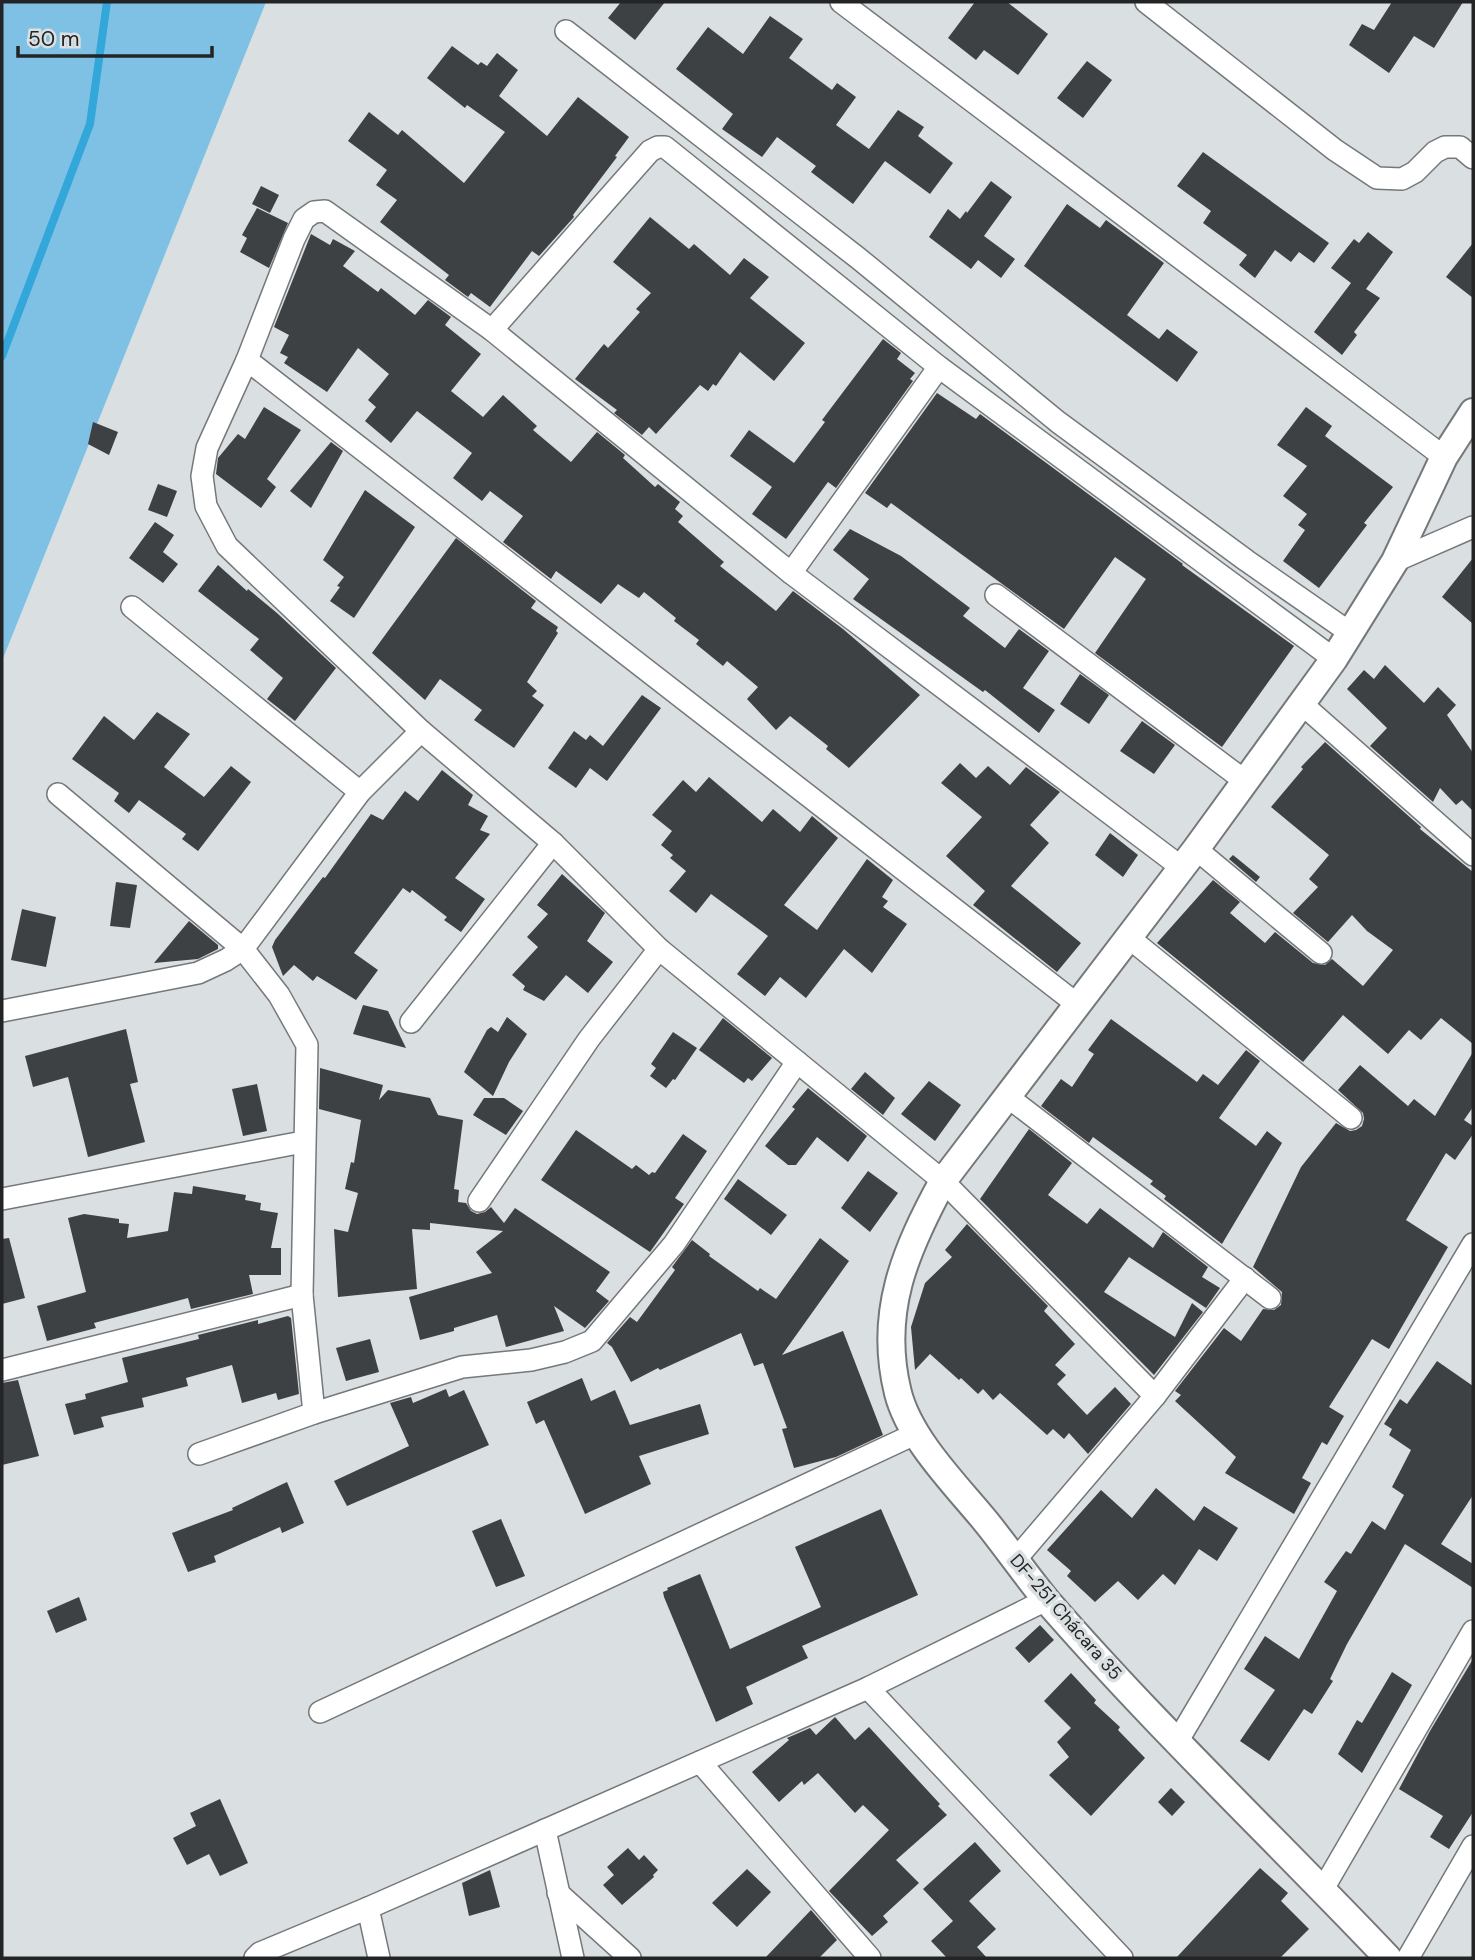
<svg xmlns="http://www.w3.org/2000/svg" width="1475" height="1960" viewBox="0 0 1475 1960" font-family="'DM Sans',sans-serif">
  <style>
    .green { fill: #7ec1e5 }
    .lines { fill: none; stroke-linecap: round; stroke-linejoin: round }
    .stream { stroke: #33a6da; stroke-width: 8 }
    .building { fill: #3d4143 }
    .minor-casing { stroke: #74787a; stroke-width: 24 }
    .tertiary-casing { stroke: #74787a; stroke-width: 30 }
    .minor { stroke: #fff; stroke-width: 21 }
    .tertiary { stroke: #fff; stroke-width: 26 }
    .labels { text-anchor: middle; stroke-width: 7; stroke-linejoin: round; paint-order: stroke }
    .street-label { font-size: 18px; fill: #222425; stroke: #dadfe1 }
  </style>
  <rect width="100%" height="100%" fill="#dadfe1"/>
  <!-- green -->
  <polygon class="green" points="2,2 266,2 2,661"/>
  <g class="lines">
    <!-- stream -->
    <polyline class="stream" points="2,356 90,124 107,2"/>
  </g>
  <!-- building -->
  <g class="building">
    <polygon points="621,2 665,2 635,40 608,18"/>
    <polygon points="975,2 1007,2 1048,34 1018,75 984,50 976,60 948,38"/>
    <polygon points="1392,2 1463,2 1434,48 1414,36 1389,73 1349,45 1362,24 1374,30"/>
    <polygon points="770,16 803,39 789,58 832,90 837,83 856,97 836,125 869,149 898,110 924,127 918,136 953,163 930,194 885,161 853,204 811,172 816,166 777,137 762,157 722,129 733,114 676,69 708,27 743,54"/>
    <polygon points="452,46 478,65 481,62 487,66 497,53 518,70 499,96 547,136 578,97 629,137 615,156 617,157 573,215 574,217 539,256 532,251 490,307 471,293 468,297 445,280 449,275 380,222 397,200 376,185 387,170 348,141 369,112 398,135 402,130 464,183 505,132 467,105 465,108 427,78"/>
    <polygon points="1087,61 1112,80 1083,118 1057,98"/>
    <polygon points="1203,152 1329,243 1314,263 1299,252 1291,262 1275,250 1255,278 1239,265 1247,255 1203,223 1211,211 1177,186"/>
    <polygon points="991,181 1012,197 984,236 1015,259 1001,278 978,260 971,269 929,237 948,209 960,219 966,211 967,213"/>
    <polygon points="261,186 279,195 270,213 252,204"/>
    <polygon points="1067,204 1100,228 1106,220 1164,263 1127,315 1159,339 1167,329 1198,352 1177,382 1024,266"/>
    <polygon points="257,208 288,223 269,268 240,252 247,238 242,235"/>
    <polygon points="650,217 689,249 694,244 730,275 744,258 769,277 750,298 805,343 774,381 740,352 716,386 713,384 708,391 700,385 656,434 649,427 642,435 614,413 617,410 575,379 604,344 608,348 640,312 636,309 651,293 613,262"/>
    <polygon points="1368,232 1393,252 1366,289 1380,298 1354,332 1357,335 1342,355 1314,332 1351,283 1331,268 1354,239 1359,243"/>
    <polygon points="311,234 330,245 333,239 355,251 343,266 378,292 381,288 415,315 428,300 451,317 445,325 481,354 451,391 483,417 503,395 537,426 533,430 571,462 597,432 625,455 623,458 655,487 658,484 680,502 675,509 683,516 678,522 724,562 720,566 776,611 793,591 843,629 920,695 849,768 826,749 828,746 790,716 776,730 747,699 758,687 727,661 723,666 696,644 699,640 674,621 676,618 644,592 639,598 618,584 601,604 556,571 551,579 503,542 523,516 490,491 482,501 453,478 472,453 417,411 391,443 365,421 376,407 368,400 389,374 358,348 327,392 284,363 288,357 280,353 289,335 274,327"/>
    <polygon points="1473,243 1473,298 1446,277"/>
    <polygon points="883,339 901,353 897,359 915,373 910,379 913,381 836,488 828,482 786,539 752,514 772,487 730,456 749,430 794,463 825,422 822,420"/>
    <polygon points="937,393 976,419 980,414 1183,564 1182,565 1294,646 1222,747 1095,653 1146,579 1115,557 1064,629 891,503 887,508 865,493"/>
    <polygon points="264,407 301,430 267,479 276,487 261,508 216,474 218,458 238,434 245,439"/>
    <polygon points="1306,407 1332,426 1325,436 1393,487 1364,523 1367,525 1319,588 1283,561 1305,530 1298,525 1307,514 1283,496 1307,466 1277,445"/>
    <polygon points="93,422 118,432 109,455 88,444"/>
    <polygon points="331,442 343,451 311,508 290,491"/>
    <polygon points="158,484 177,491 167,517 148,510"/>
    <polygon points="365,490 415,527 354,618 330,601 340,587 337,586 344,577 323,560"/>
    <polygon points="155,522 174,535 163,552 178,564 163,583 129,558"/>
    <polygon points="850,529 901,556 970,608 963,616 1005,648 1019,629 1049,651 1023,688 1055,710 1039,733 985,690 983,692 853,599 869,579 833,550"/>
    <polygon points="456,538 536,601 531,608 558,627 556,631 558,633 527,682 537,691 532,696 544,705 514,748 474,720 482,710 440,679 425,700 372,653"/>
    <polygon points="1473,558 1473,624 1442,597"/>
    <polygon points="218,565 247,591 248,589 277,613 336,668 295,721 267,699 283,678 250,650 259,639 198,591"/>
    <polygon points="1385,665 1424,703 1438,687 1456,705 1447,715 1473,753 1473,811 1462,800 1456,805 1440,788 1433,802 1370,746 1387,728 1347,689 1364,670 1374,679"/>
    <polygon points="1080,674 1109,695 1089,724 1060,704"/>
    <polygon points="642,695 661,708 607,781 590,768 576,788 548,768 574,731 586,740 590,735 603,746"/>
    <polygon points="157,712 190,734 164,767 204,797 231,766 251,782 198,851 182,839 186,834 139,800 129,813 114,801 119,793 72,759 104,716 134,740"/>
    <polygon points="1142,721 1175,745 1154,774 1120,751"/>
    <polygon points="1325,742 1421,827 1420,829 1473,872 1473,1044 1441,1018 1421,1040 1409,1030 1388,1054 1343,1015 1303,1062 1157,943 1213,880 1240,902 1230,913 1265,943 1275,932 1313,963 1325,965 1332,959 1363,986 1393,950 1367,931 1352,915 1328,942 1293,913 1318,887 1309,879 1329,855 1271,807 1303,769 1301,767"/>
    <polygon points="960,763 976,778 988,766 1010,785 1026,767 1060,792 1030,825 1049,843 1011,886 1081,943 1057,972 973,905 985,891 946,856 982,817 941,783"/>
    <polygon points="442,770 473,795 468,805 488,816 480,830 490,834 455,878 485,899 461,932 444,920 447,917 412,890 410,893 403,888 354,953 378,970 356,1000 317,976 313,981 294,965 283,976 272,947 275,940 300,907 323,877 325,878 371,814 383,820 405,791 418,801"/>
    <polygon points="709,777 762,822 773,809 800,832 812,816 838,838 784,905 817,930 867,859 893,880 882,897 888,901 883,907 907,924 872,973 844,949 806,998 780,977 765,996 737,974 768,936 711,894 696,913 669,891 686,871 670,858 673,855 661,845 672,831 652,815 683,780 696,792"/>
    <polygon points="1110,833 1138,855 1123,877 1095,855"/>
    <polygon points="1233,855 1260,877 1256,882 1229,859"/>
    <polygon points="562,874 605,913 587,941 613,962 588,993 566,975 544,1001 523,990 525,986 512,975 538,947 527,937 548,914 537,905"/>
    <polygon points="116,882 137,885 130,928 110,926"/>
    <polygon points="22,909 56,917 46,967 11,960"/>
    <polygon points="189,921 218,945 218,949 198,959 154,963"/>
    <polygon points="363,1005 388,1011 406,1048 353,1034"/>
    <polygon points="507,1017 527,1034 509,1062 493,1096 464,1072 487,1030 491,1027 498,1032"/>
    <polygon points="723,1018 772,1058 752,1081 748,1078 744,1083 699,1050"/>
    <polygon points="1111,1019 1197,1082 1203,1074 1218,1085 1246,1050 1260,1061 1219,1118 1256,1146 1267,1131 1282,1143 1222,1244 1164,1199 1166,1196 1150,1184 1153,1181 1093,1137 1089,1143 1041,1106 1061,1079 1072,1087 1094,1054 1088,1050"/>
    <polygon points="126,1029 138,1082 130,1084 145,1142 88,1157 68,1077 33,1087 25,1056"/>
    <polygon points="673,1032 697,1048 675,1080 673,1079 666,1088 650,1076 656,1068 651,1064"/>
    <polygon points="1473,1052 1473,1107 1464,1120 1473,1126 1473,1134 1455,1160 1446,1153 1406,1220 1448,1247 1389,1349 1372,1339 1329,1407 1344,1416 1327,1445 1322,1442 1302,1478 1311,1483 1294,1514 1225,1473 1236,1457 1175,1401 1181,1395 1175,1391 1224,1328 1241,1341 1263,1309 1274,1310 1281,1305 1282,1292 1253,1267 1301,1167 1336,1123 1350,1131 1356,1130 1362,1126 1364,1119 1363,1113 1338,1090 1360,1065 1408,1106 1414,1099 1435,1116"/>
    <polygon points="320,1068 383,1085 379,1100 388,1090 430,1098 438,1115 463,1120 454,1189 459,1190 458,1202 466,1203 471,1211 477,1214 485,1212 491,1207 504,1223 515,1208 610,1272 596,1291 609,1301 585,1328 554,1306 564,1331 506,1347 497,1315 454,1328 454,1331 420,1340 409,1297 492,1273 476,1252 503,1231 430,1223 430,1230 412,1229 417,1289 338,1297 334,1229 348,1232 358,1193 345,1189 351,1162 354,1163 361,1120 319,1109"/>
    <polygon points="865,1072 895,1098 883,1115 851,1089"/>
    <polygon points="929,1081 961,1105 935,1141 901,1114"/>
    <polygon points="257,1084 267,1131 243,1136 232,1089"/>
    <polygon points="808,1088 867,1136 848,1162 817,1137 796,1165 788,1165 765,1146 795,1109 792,1107"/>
    <polygon points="484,1098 504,1098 523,1111 506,1135 473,1115"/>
    <polygon points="1029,1129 1072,1163 1048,1195 1087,1224 1100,1208 1153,1248 1163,1232 1208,1267 1202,1277 1220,1288 1206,1308 1129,1257 1104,1292 1175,1337 1192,1303 1203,1312 1154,1375 980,1199"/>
    <polygon points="576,1130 632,1169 636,1165 649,1175 652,1172 655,1173 683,1134 707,1151 675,1198 684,1204 650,1252 541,1180"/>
    <polygon points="868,1171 898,1193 870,1232 841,1208"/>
    <polygon points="738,1179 787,1215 771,1235 724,1199"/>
    <polygon points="193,1186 246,1195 245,1200 261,1203 260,1210 278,1213 271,1248 281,1248 281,1275 249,1275 253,1294 191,1309 188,1298 94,1323 96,1328 47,1341 37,1306 86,1292 68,1218 84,1214 119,1219 119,1223 129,1224 127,1238 168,1231 174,1192 192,1194"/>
    <polygon points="967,1224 1048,1306 1044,1311 1075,1344 1055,1365 1066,1375 1057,1384 1087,1415 1115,1387 1131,1404 1088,1454 1069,1433 1064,1439 1053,1429 1047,1435 1000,1393 993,1400 983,1389 978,1394 961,1378 959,1380 930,1354 915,1370 911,1327 925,1283 952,1257 945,1250"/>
    <polygon points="9,1238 25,1298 2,1304 2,1239"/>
    <polygon points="820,1238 849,1261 782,1355 843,1331 883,1435 836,1457 794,1468 782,1429 787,1428 763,1363 754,1366 741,1333 660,1370 658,1368 631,1382 612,1347 607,1343 630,1317 637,1322 675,1270 672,1267 692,1240 710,1254 709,1256 758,1291 760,1288 776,1299"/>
    <polygon points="288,1316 291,1318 299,1394 278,1400 276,1393 242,1403 232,1365 186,1378 188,1386 142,1398 144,1407 101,1417 104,1427 74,1435 65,1404 86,1399 85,1394 128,1382 122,1358 199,1339 198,1335 258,1320 258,1324"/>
    <polygon points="370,1339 379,1372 346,1381 336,1348"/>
    <polygon points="1437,1361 1473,1386 1473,1495 1441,1544 1473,1564 1473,1588 1405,1544 1347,1644 1330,1679 1333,1681 1312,1714 1304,1709 1269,1761 1240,1741 1275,1690 1244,1669 1265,1636 1299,1659 1337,1591 1324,1582 1346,1551 1351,1554 1372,1521 1385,1530 1404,1495 1392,1487 1411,1450 1389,1435 1392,1429 1384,1424 1400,1399 1407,1404"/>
    <polygon points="582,1378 591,1401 615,1390 630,1425 700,1404 709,1434 639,1456 651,1484 585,1514 544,1420 536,1424 527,1402"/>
    <polygon points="18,1380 39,1456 2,1465 2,1383"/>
    <polygon points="446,1389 449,1397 464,1390 489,1445 347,1506 334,1481 409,1446 390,1403 411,1397 413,1403"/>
    <polygon points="287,1482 304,1523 282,1533 280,1527 214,1556 216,1562 188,1572 172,1533 233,1510 232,1508"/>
    <polygon points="1156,1488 1194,1521 1204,1506 1238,1528 1217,1561 1199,1549 1175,1585 1163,1574 1138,1600 1118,1581 1095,1602 1067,1576 1071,1571 1047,1550 1101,1490 1132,1518"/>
    <polygon points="881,1509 918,1595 802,1646 808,1658 746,1687 753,1704 716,1722 664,1597 663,1592 668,1590 667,1588 700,1574 730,1649 821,1607 795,1547"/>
    <polygon points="501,1519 525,1576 496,1587 472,1531"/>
    <polygon points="79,1597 87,1620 56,1633 47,1611"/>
    <polygon points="1040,1625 1054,1640 1029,1663 1015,1648"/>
    <polygon points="1473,1659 1473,1812 1449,1849 1430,1837 1443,1816 1399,1789 1430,1731"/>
    <polygon points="1392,1672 1412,1685 1362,1773 1338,1754 1357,1720 1362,1723"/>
    <polygon points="1071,1673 1096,1700 1094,1703 1120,1727 1118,1730 1145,1758 1091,1816 1049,1775 1069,1757 1057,1742 1071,1728 1044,1701"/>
    <polygon points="835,1717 855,1740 869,1727 940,1804 938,1806 947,1815 896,1860 919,1883 883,1916 888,1922 872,1936 829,1891 889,1830 863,1805 855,1813 818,1773 804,1785 802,1781 779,1802 752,1772 789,1740 787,1738 810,1728 816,1735"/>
    <polygon points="1171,1788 1185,1802 1172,1816 1158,1802"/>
    <polygon points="220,1799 248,1863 220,1876 209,1854 187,1865 173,1838 196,1826 190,1813"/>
    <polygon points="975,1842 1001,1871 969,1901 996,1929 977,1947 987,1958 947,1958 931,1941 953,1921 923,1889"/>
    <polygon points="628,1848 639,1860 644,1855 658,1870 653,1875 654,1877 622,1905 603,1885 614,1875 607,1867"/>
    <polygon points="1260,1868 1288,1893 1281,1901 1309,1929 1280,1958 1176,1958"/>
    <polygon points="747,1869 771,1892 737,1927 712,1903"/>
    <polygon points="490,1870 500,1907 469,1916 462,1883"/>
    <polygon points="811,1910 837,1940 819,1958 765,1958"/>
  </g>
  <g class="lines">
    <!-- minor casing -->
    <g class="minor-casing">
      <g id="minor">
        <polyline points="841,2 1444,457"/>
        <polyline points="1146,2 1335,150 1377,178 1402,179 1415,172 1435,152 1445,147 1460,147 1473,158"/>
        <polyline points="566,31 858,258 1058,422 1247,561 1349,632"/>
        <polyline points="492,330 650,151 658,147 665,147 939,367 1334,659"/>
        <polyline points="247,360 1078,1005"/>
        <polyline points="1395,561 1473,527"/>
        <polyline points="791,573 939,367"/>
        <polyline points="996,595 1245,781"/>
        <polyline points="132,607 360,792"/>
        <polyline points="1302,704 1473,855"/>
        <polyline points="58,794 243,949 279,995 307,1045 302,1295 314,1413"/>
        <polyline points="1196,849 1321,953"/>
        <polyline points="1128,937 1351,1118"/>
        <polyline points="2,1011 198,973 226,960 243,949 360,792 421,731"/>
        <polyline points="411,1022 553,843"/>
        <polyline points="1008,1097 1270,1298"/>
        <polyline points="2,1199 303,1142"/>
        <polyline points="479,1201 589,1039 659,949"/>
        <polyline points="2,1370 302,1295"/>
        <polyline points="1155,1396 943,1181 659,949 553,843 421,731 227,546 206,506 202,476 207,448 247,360 294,239 304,219 314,212 325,211 492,330 791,573 1181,867"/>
        <polyline points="199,1454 314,1413 462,1367 531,1360 565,1352 592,1341 674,1244 797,1062"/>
        <polyline points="1016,1559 1155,1396 1245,1278"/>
        <polyline points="868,1688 1122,1958"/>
        <polyline points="320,1712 915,1434"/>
        <polyline points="1177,1742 1473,1244"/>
        <polyline points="700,1762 870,1958"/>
        <polyline points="545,1830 573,1958"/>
        <polyline points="1323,1889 1473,1631"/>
        <polyline points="558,1893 630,1958"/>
        <polyline points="368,1908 379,1958"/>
        <polyline points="255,1958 260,1953 368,1908 868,1688 1046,1600"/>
        <polyline points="1408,1958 1473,1846"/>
      </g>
    </g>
    <!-- tertiary casing -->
    <g class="tertiary-casing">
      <path id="tertiary" d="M1388,1958C1275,1839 1156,1726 1048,1602C1027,1577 1008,1549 987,1523C956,1485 910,1440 898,1393C878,1313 905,1251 943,1181L1196,849L1334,659L1395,561L1444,457L1473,412"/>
    </g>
    <!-- minor -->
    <use href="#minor" class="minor"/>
    <!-- tertiary -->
    <use href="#tertiary" class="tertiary"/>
  </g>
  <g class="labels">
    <!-- street labels -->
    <g class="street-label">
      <text transform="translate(1066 1617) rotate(49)" y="6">DF-251 Chácara 35</text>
    </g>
  </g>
  <!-- border -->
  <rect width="1475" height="1960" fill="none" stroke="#222425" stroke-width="7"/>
  <!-- scale -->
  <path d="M18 46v10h194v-10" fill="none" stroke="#222425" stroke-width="3.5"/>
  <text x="28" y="46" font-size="21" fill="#222425" stroke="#dadfe1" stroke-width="5" paint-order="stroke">50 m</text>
</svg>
